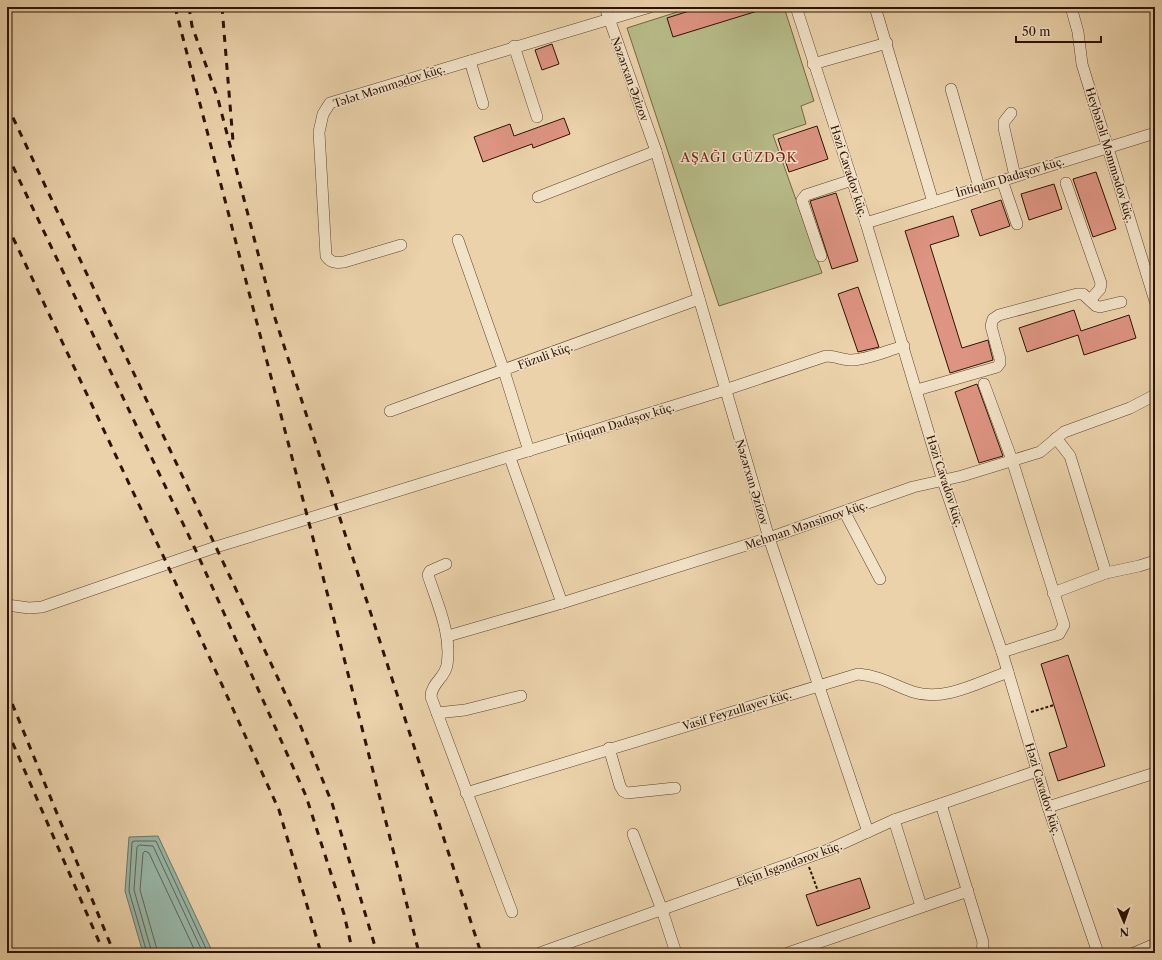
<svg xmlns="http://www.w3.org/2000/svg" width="1162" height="960" viewBox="0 0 1162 960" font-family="'Libre Caslon Text',serif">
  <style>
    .green { fill: #b7bc89; stroke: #726844 }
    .water { fill: #98b8aa; stroke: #6e7666 }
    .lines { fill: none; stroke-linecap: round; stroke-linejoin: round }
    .shore { stroke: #636655; stroke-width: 1 }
    .building { fill: #dd9482; stroke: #2e1300 }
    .minor-casing { stroke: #5d432b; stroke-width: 12 }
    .path { stroke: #2e1300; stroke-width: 2; stroke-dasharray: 3 2; stroke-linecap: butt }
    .minor { stroke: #f2e2c8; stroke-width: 11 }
    .rail { stroke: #2e1300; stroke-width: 3; stroke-dasharray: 7 7; stroke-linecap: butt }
    .labels { text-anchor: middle; stroke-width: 3; stroke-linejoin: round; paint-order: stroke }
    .street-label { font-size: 11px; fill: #2e1300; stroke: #f2e2c8 }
    .quarter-label { font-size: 13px; letter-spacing: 1px; fill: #7a1f14; stroke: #f2e2c8 }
  </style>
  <rect width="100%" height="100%" fill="#ebd2ab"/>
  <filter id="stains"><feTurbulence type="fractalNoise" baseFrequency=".005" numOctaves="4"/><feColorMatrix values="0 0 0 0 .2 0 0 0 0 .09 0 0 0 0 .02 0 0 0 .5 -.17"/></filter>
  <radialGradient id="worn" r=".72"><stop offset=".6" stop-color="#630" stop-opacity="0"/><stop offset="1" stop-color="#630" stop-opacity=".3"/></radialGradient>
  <!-- green -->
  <polygon class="green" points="693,7 784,7 814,101 801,106 806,124 773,135 822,273 719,306 627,28"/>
  <!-- water -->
  <polygon class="water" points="158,836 213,953 143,953 125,891 129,837"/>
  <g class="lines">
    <!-- shore -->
    <g class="shore">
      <polyline points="147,953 129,891 132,842 134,841 156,841 208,953"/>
      <polyline points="152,953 134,890 137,847 139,845 153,846 203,953"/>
      <polyline points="158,953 140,890 143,853 145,851 149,853 196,953"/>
    </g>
  </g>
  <!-- building -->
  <g class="building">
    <polygon points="702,7 764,7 764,9 673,37 667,18"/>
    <polygon points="552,44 559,64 542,70 535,50"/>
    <polygon points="564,118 570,134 533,148 532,144 483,162 474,137 510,124 514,136"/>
    <polygon points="817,126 828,159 789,172 778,139"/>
    <polygon points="1096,172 1116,229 1093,237 1073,179"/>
    <polygon points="1054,184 1062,209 1029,220 1021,194"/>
    <polygon points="836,193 858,261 832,269 810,201"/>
    <polygon points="1001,200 1010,226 980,236 971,210"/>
    <polygon points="953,216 959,236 930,245 962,348 988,340 993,360 950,373 905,231"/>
    <polygon points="858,287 879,347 858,352 838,294"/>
    <polygon points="1074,310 1081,331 1129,315 1136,338 1084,355 1078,335 1027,352 1019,328"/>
    <polygon points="977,384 1003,456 979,463 955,392"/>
    <polygon points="1068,655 1105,766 1058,781 1049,753 1067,747 1041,664"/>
    <polygon points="860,878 870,908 817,926 806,895"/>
  </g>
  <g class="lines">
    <!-- minor casing -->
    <g class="minor-casing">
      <g id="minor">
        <polyline points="605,7 656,151 769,538 868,832"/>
        <polyline points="796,7 866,223 943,481 1002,652 1048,807 1098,953"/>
        <polyline points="875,7 933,202"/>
        <polyline points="1071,7 1078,32 1082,64 1155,301"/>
        <polyline points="514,46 537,117"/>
        <polyline points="470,61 483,104"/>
        <polyline points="813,64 887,43"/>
        <polyline points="951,89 979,187"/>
        <polyline points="1011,113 1004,122 1004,128 1015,176"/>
        <polyline points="1002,180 1017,224"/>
        <polyline points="1066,183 1101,283 1100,289 1091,299"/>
        <polyline points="538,197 656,151"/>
        <polyline points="866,223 1155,133"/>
        <polyline points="458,240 504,371 529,451"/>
        <path d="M401,245L344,262C336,263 331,263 326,256L319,132L323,114L330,103L650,7"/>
        <polyline points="821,256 802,200 806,195 852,180"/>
        <polyline points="984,384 1012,460 1064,625 1059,634 1002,652"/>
        <polyline points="917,390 997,367 1000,363 1000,359 991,326 993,319 999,315 1077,294 1083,294 1096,306 1100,307 1121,302"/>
        <polyline points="390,411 699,299"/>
        <polyline points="1056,438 1070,456 1106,573"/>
        <polyline points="510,458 562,603"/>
        <polyline points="845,513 880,579"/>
        <path d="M446,564L430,571L428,575C437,603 452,634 447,665C445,678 431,683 431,697L512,912"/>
        <polyline points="1053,593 1106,573 1139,566 1155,561"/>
        <path d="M7,605L29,608L42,607L216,547L725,390L826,356C835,356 843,360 851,360C868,360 888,350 904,346"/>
        <polyline points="448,636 562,603 769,538 913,487 962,476 1040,452 1064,432 1130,408 1155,395"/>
        <polyline points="437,713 465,710 521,696"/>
        <polyline points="609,748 620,786 623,791 627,793 675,788"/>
        <path d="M466,793L858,674C881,676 893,685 913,692C945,702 979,682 1008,672"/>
        <polyline points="941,804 983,942 982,953"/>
        <polyline points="1048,807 1155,773"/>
        <polyline points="894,820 921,906"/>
        <polyline points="633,834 662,910 676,953"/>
        <polyline points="540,953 828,850 894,820 1037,771"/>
        <polyline points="788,953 968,891"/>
        <polyline points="1134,953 1155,944"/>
      </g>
    </g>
    <!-- path -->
    <g class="path">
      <polyline points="1031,712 1054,705"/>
      <polyline points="809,867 818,891"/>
    </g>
    <!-- minor -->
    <use href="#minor" class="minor"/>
    <!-- rail -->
    <g class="rail">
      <path d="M175,7C256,322 340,637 419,953"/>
      <polyline points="189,7 192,26 218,99 274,315 481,953"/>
      <polyline points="222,7 233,141"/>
      <polyline points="7,105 301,727 332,803 377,953"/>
      <polyline points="7,154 197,553 306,796 344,914 353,953"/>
      <polyline points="7,225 167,564 279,810 321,953"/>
      <polyline points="7,691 114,953"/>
      <polyline points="7,730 104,953"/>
    </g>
  </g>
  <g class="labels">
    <!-- street labels -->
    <g class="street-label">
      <text transform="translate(630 79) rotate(70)" y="4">Nəzərxan Əzizov</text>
      <text transform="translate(389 86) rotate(-18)" y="4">Tələt Məmmədov küç.</text>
      <text transform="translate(1110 155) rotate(73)" y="4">Heybətəli Məmmədov küç.</text>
      <text transform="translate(849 171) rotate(72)" y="4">Həzi Cavadov küç.</text>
      <text transform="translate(1010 177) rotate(-17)" y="4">İntiqam Dadaşov küç.</text>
      <text transform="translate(545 356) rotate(-20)" y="4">Füzuli küç.</text>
      <text transform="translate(620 423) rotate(-17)" y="4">İntiqam Dadaşov küç.</text>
      <text transform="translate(945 481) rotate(72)" y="4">Həzi Cavadov küç.</text>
      <text transform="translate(752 482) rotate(73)" y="4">Nəzərxan Əzizov</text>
      <text transform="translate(806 525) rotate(-19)" y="4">Mehman Mənsimov küç.</text>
      <text transform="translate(737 710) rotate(-17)" y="4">Vasif Feyzullayev küç.</text>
      <text transform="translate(1043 789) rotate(73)" y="4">Həzi Cavadov küç.</text>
      <text transform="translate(789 864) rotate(-20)" y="4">Elçin İsgəndərov küç.</text>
    </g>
    <!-- quarter labels -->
    <g class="quarter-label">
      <text x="739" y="162">AŞAĞI GÜZDƏK</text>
    </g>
  </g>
  <!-- margin -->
  <rect width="1162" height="960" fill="none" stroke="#ebd2ab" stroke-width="24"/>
  <rect x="8" y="8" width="1146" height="944" fill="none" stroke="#2e1300" stroke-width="2"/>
  <rect x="12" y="12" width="1138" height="936" fill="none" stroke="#2e1300"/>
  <!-- north arrow -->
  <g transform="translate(1124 922) rotate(178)" stroke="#f2e2c8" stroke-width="3" paint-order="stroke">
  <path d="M0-3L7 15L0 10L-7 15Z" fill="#2e1300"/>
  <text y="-6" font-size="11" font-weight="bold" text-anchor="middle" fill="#2e1300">N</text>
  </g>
  <!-- scale -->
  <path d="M1016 36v6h85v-6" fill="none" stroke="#2e1300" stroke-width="2"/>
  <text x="1022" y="36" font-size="12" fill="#2e1300" stroke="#f2e2c8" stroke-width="3" paint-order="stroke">50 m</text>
  <rect width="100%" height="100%" filter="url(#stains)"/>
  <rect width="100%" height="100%" fill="url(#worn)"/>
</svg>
